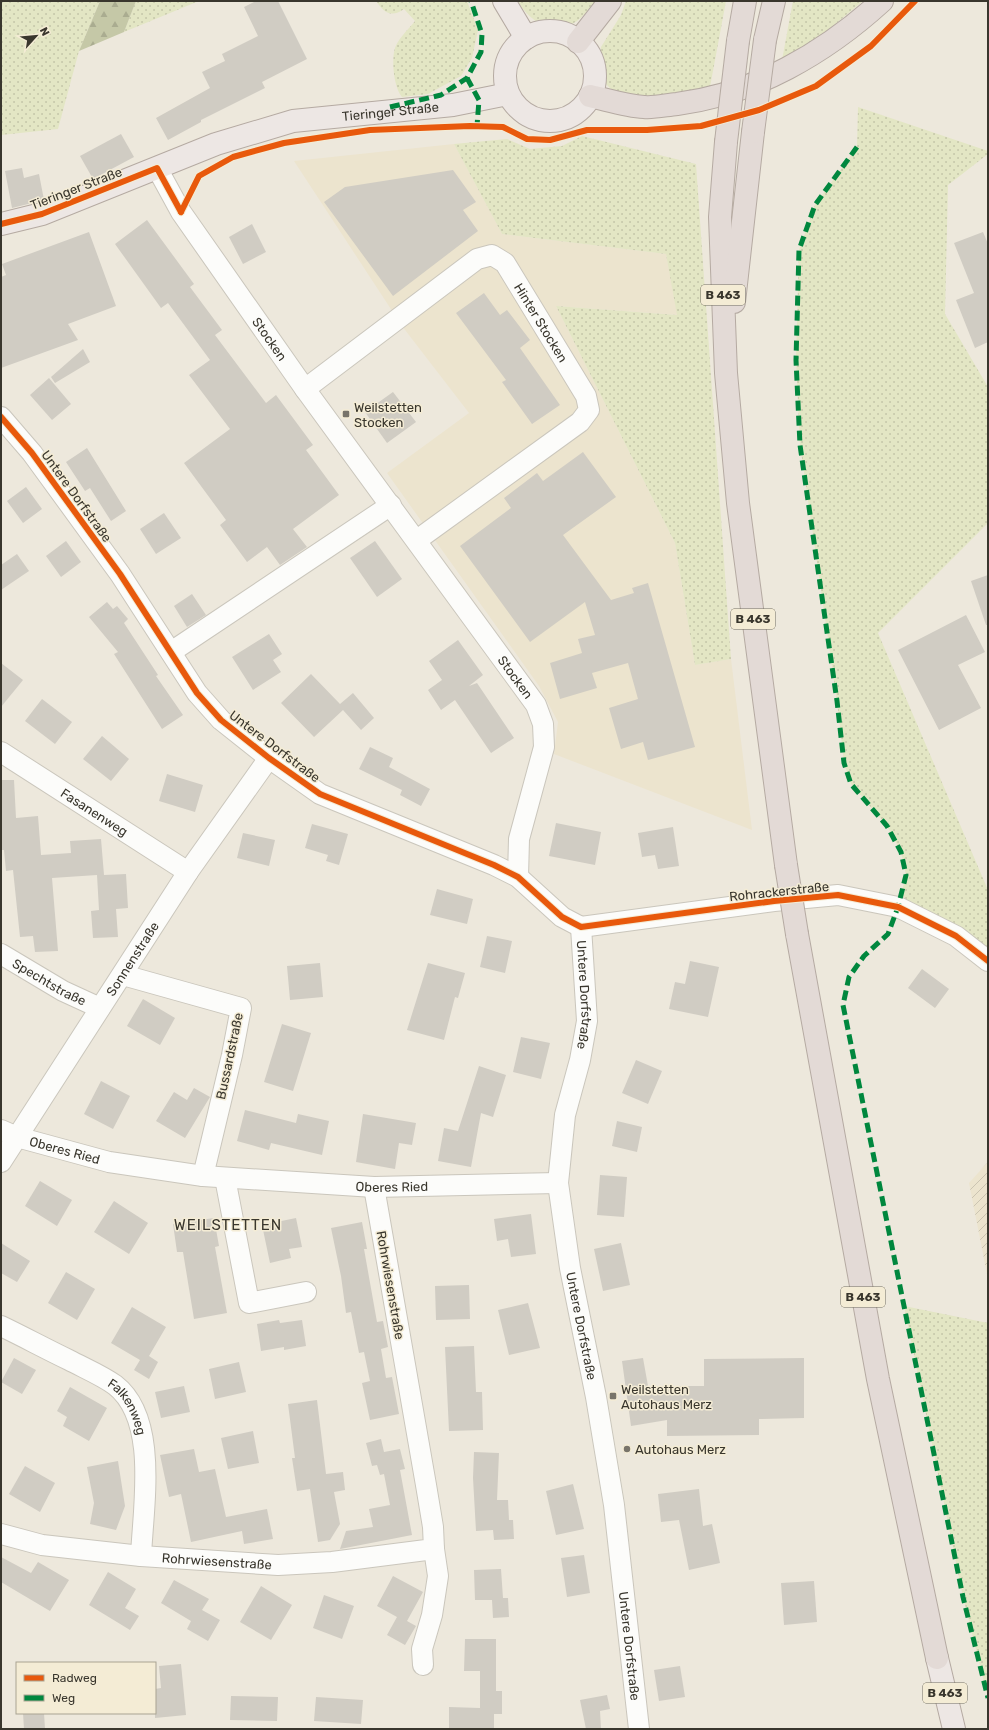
<svg xmlns="http://www.w3.org/2000/svg" width="989" height="1730" viewBox="0 0 989 1730" font-family="Rubik,sans-serif">
  <style>
    .built { fill: #ece4ce }
    .industrial { fill: url(#industrial-furrows) }
    .grass { fill: url(#grass-dots) }
    .forest { fill: url(#forest-firs) }
    .building { fill: #d0ccc3 }
    .lines { fill: none; stroke-linecap: round; stroke-linejoin: round }
    .minor-casing { stroke: #cac6bc; stroke-width: 22 }
    .major-casing { stroke: #b5aaa2; stroke-width: 24 }
    .highway-casing { stroke: #b5aaa2; stroke-width: 24 }
    .minor { stroke: #fcfcfa; stroke-width: 20 }
    .major { stroke: #ede7e4; stroke-width: 22 }
    .highway { stroke: #e3dad6; stroke-width: 22 }
    .highway-bridge-casing { stroke: #b5aaa2; stroke-width: 24; stroke-linecap: butt }
    .highway-bridge { stroke: #e3dad6; stroke-width: 22 }
    .quiet { stroke: #00873e; stroke-width: 5; stroke-dasharray: 10 5; stroke-linecap: butt }
    .cycleway-casing { stroke: #f4ecd5; stroke-width: 8 }
    .cycleway { stroke: #e8590c; stroke-width: 6 }
    .poi-dot { fill: #78746a; stroke: #f4ecd5; stroke-width: 1.5 }
    .labels { text-anchor: middle; stroke-width: 3; stroke-linejoin: round; paint-order: stroke }
    .shield { fill: #f4ecd5; stroke: #716d5f; stroke-width: 1 }
    .shield-label { font-size: 12px; font-weight: bold; fill: #39362d }
    .street-label { font-size: 13px; fill: #39362d; stroke: #f4ecd5 }
    .poi-label { font-size: 13px; fill: #39362d; stroke: #f4ecd5; text-anchor: start }
    .quarter-label { font-size: 15px; letter-spacing: 1px; fill: #39362d; stroke: #f4ecd5 }
  </style>
  <defs>
    <pattern id="industrial-furrows" width="10" height="10" patternUnits="userSpaceOnUse"><rect width="10" height="10" fill="#ece4ce"/><path d="M-1 1l2-2M0 10L10 0M9 11l2-2" fill="none" stroke="#cbc4b1"/></pattern>
    <pattern id="grass-dots" width="8" height="8" patternUnits="userSpaceOnUse"><rect width="8" height="8" fill="#e3e6c4"/><path d="M2 2h.1M6 6h.1" fill="none" stroke="#c4c6a9" stroke-width="1.8" stroke-linecap="round"/></pattern>
    <pattern id="forest-firs" width="22" height="20" patternUnits="userSpaceOnUse"><rect width="22" height="20" fill="#c5c8a7"/><path d="M5 1l3.5 6h-7zM16 11l3.5 6h-7z" fill="#aaac90"/></pattern>
  </defs>
  <rect width="100%" height="100%" fill="#ede8dc"/>
  <!-- built -->
  <polygon class="built" points="454,144 502,234 666,254 678,315 556,306 675,543 695,665 731,659 752,830 554,754 558,722 539,686 387,473 469,413 402,326 294,161"/>
  <!-- industrial -->
  <polygon class="industrial" points="988,1162 988,1279 969,1183"/>
  <!-- grass -->
  <g class="grass">
    <polygon points="1,1 100,1 79,51 58,129 1,135"/>
    <polygon points="136,1 199,1 124,32"/>
    <path d="M376,1H467L478,30L472,58L461,76L428,94L402,97C394,87 392,64 394,52C396,40 408,30 415,21L404,9C392,18 384,13 376,1Z"/>
    <path d="M518,1H596C590,7 584,16 577,21C555,37 529,22 518,1Z"/>
    <polygon points="626,1 726,1 710,87 644,99 614,92 604,82 598,67 601,47 621,15"/>
    <polygon points="793,1 863,1 811,44 782,60"/>
    <polygon points="858,107 988,151 988,154 948,185 945,314 988,387 988,523 878,633 988,890 988,954 898,907 906,875 901,852 887,826 851,784 844,763 837,701 800,445 796,359 799,250 815,205 857,147"/>
    <polygon points="582,136 696,164 731,659 695,665 675,543 556,306 677,315 666,254 502,234 454,144 507,139 530,149 562,146"/>
    <polygon points="904,1306 988,1323 988,1698 963,1597"/>
  </g>
  <!-- forest -->
  <polygon class="forest" points="100,1 136,1 124,32 79,51"/>
  <!-- building -->
  <g class="building">
    <polygon points="256,1 278,1 307,59 262,82 265,88 201,120 201,122 168,140 156,118 210,88 202,72 225,61 222,54 258,36 244,7"/>
    <polygon points="121,134 134,157 93,179 80,156"/>
    <polygon points="22,168 24,178 39,174 44,200 12,208 5,171"/>
    <polygon points="453,170 476,202 463,210 478,231 393,296 324,202 345,187"/>
    <polygon points="147,220 194,284 190,287 222,330 215,335 266,403 276,395 313,445 306,450 339,495 293,529 307,547 280,565 267,547 247,562 220,525 226,520 184,463 230,429 189,375 210,360 168,303 161,308 115,244"/>
    <polygon points="252,224 266,252 243,264 229,237"/>
    <polygon points="89,232 116,306 68,324 78,340 1,368 1,277 6,275 2,264"/>
    <polygon points="983,232 988,244 988,342 975,348 956,300 974,293 954,243"/>
    <polygon points="484,293 500,315 507,310 530,340 520,348 560,405 532,424 502,382 506,380 456,313"/>
    <polygon points="83,349 90,362 55,383 51,377"/>
    <polygon points="49,378 71,404 52,420 30,395"/>
    <polygon points="393,392 416,422 387,443 365,412"/>
    <polygon points="87,448 126,511 111,521 90,488 85,491 66,462"/>
    <polygon points="583,452 616,497 563,535 611,600 634,593 632,588 648,583 695,747 648,760 643,742 621,749 609,708 638,699 628,663 592,673 597,688 560,699 550,663 582,653 578,639 595,635 585,602 530,642 460,546 511,508 504,498 537,473 543,481"/>
    <polygon points="26,487 42,509 23,523 7,501"/>
    <polygon points="164,513 181,538 156,554 140,529"/>
    <polygon points="66,541 81,562 61,577 46,556"/>
    <polygon points="375,541 402,579 377,597 350,558"/>
    <polygon points="17,554 29,571 1,590 1,565"/>
    <polygon points="988,575 988,625 986,625 971,581"/>
    <polygon points="192,594 206,615 187,627 174,606"/>
    <polygon points="107,602 113,609 117,606 128,619 124,623 158,675 156,676 183,715 162,729 114,654 118,652 89,617"/>
    <polygon points="966,615 985,652 958,665 981,708 939,730 898,650"/>
    <polygon points="269,634 282,654 273,660 281,672 253,690 232,657"/>
    <polygon points="458,640 483,675 469,686 477,683 514,738 491,753 455,700 441,710 428,690 442,680 429,661"/>
    <polygon points="1,663 23,680 1,707"/>
    <polygon points="311,674 340,704 353,693 374,718 361,730 343,710 314,737 281,703"/>
    <polygon points="42,699 72,722 55,744 25,721"/>
    <polygon points="102,736 129,759 111,781 83,759"/>
    <polygon points="370,747 393,758 389,767 430,789 421,806 400,795 402,790 359,769"/>
    <polygon points="167,774 203,785 195,812 159,801"/>
    <polygon points="1,780 14,780 16,818 38,816 41,855 71,853 70,841 101,839 104,875 126,874 128,908 116,909 118,937 93,938 91,911 99,910 97,875 52,878 58,951 35,952 33,936 20,937 13,870 6,871 4,850 1,850"/>
    <polygon points="556,823 601,832 595,865 549,856"/>
    <polygon points="312,824 348,834 339,865 326,861 328,855 305,848"/>
    <polygon points="673,827 679,866 658,869 655,855 642,857 638,833"/>
    <polygon points="243,833 275,840 269,866 237,858"/>
    <polygon points="437,889 473,899 467,924 430,915"/>
    <polygon points="487,936 512,941 505,973 480,967"/>
    <polygon points="690,961 719,967 708,1017 669,1009 675,982 685,984"/>
    <polygon points="320,963 323,997 290,1000 287,966"/>
    <polygon points="428,963 465,973 458,998 455,997 444,1040 407,1030"/>
    <polygon points="922,969 949,989 935,1008 908,988"/>
    <polygon points="143,999 175,1018 160,1045 127,1026"/>
    <polygon points="282,1024 311,1033 293,1091 264,1082"/>
    <polygon points="521,1037 550,1043 541,1079 513,1072"/>
    <polygon points="636,1060 662,1071 648,1104 622,1093"/>
    <polygon points="479,1066 506,1075 493,1117 481,1113 471,1167 438,1161 444,1128 458,1131"/>
    <polygon points="101,1081 130,1096 113,1129 84,1114"/>
    <polygon points="194,1088 210,1097 185,1138 156,1121 174,1092 187,1100"/>
    <polygon points="245,1110 296,1123 298,1114 329,1121 322,1155 271,1143 269,1150 237,1141"/>
    <polygon points="363,1114 416,1123 412,1145 399,1143 395,1169 356,1162"/>
    <polygon points="617,1121 642,1127 637,1152 612,1146"/>
    <polygon points="600,1175 627,1177 624,1217 597,1215"/>
    <polygon points="40,1181 72,1200 57,1226 25,1206"/>
    <polygon points="114,1201 148,1223 129,1254 94,1232"/>
    <polygon points="531,1214 536,1254 511,1257 508,1239 497,1241 494,1219"/>
    <polygon points="214,1218 219,1246 215,1247 227,1313 194,1319 183,1252 177,1252 173,1224"/>
    <polygon points="296,1218 302,1247 289,1249 291,1258 270,1263 262,1225"/>
    <polygon points="362,1222 367,1249 364,1249 377,1322 383,1321 388,1347 381,1349 386,1378 392,1377 399,1414 370,1420 362,1383 370,1381 364,1352 359,1353 351,1312 346,1313 341,1276 331,1228"/>
    <polygon points="1,1243 30,1261 17,1282 1,1273"/>
    <polygon points="621,1243 630,1285 603,1291 594,1249"/>
    <polygon points="66,1272 95,1289 77,1320 48,1303"/>
    <polygon points="469,1285 470,1319 436,1320 435,1286"/>
    <polygon points="528,1303 540,1348 509,1355 498,1310"/>
    <polygon points="132,1307 166,1327 149,1356 158,1362 149,1379 134,1370 140,1360 111,1343"/>
    <polygon points="279,1320 280,1323 302,1320 306,1346 284,1350 284,1347 261,1351 257,1324"/>
    <polygon points="474,1346 476,1392 482,1392 483,1430 449,1431 445,1347"/>
    <polygon points="14,1358 36,1370 22,1394 1,1382"/>
    <polygon points="643,1358 648,1386 704,1386 704,1359 804,1358 804,1418 759,1419 759,1435 667,1436 667,1420 631,1426 622,1361"/>
    <polygon points="239,1362 246,1392 215,1399 209,1369"/>
    <polygon points="184,1386 190,1412 161,1418 155,1392"/>
    <polygon points="70,1387 107,1408 89,1441 63,1426 67,1417 57,1411"/>
    <polygon points="317,1400 326,1474 343,1472 345,1490 334,1492 340,1524 330,1540 318,1542 310,1489 297,1491 292,1458 295,1458 288,1404"/>
    <polygon points="253,1431 259,1463 228,1469 221,1438"/>
    <polygon points="381,1439 384,1452 400,1449 405,1469 400,1470 412,1535 340,1549 346,1531 373,1527 369,1509 390,1505 384,1474 380,1475 377,1465 372,1466 366,1443"/>
    <polygon points="194,1449 199,1472 215,1469 226,1517 267,1509 273,1539 244,1544 242,1531 191,1542 181,1494 169,1497 160,1455"/>
    <polygon points="474,1452 499,1453 497,1500 508,1500 509,1520 513,1520 514,1539 494,1540 493,1530 476,1531 473,1478"/>
    <polygon points="118,1461 125,1506 116,1530 90,1524 94,1503 87,1467"/>
    <polygon points="25,1466 55,1483 40,1512 9,1494"/>
    <polygon points="573,1484 584,1529 556,1535 546,1491"/>
    <polygon points="699,1489 703,1526 712,1524 720,1563 689,1570 679,1520 661,1522 658,1494"/>
    <polygon points="584,1555 590,1593 567,1597 561,1558"/>
    <polygon points="1,1557 31,1573 38,1562 69,1580 50,1611 1,1582"/>
    <polygon points="501,1569 503,1598 508,1598 509,1617 493,1618 492,1600 475,1600 474,1570"/>
    <polygon points="108,1572 136,1589 125,1608 139,1616 130,1630 89,1605"/>
    <polygon points="393,1576 423,1592 407,1621 416,1626 405,1645 387,1635 397,1617 377,1606"/>
    <polygon points="174,1580 209,1599 202,1610 220,1620 208,1641 187,1629 191,1621 161,1603"/>
    <polygon points="814,1581 817,1622 784,1625 781,1583"/>
    <polygon points="261,1586 292,1605 271,1640 240,1622"/>
    <polygon points="324,1595 354,1606 342,1639 313,1628"/>
    <polygon points="465,1639 496,1639 496,1691 502,1691 502,1714 494,1714 494,1729 449,1729 449,1707 480,1708 480,1671 464,1671"/>
    <polygon points="181,1664 186,1715 155,1718 155,1689 161,1688 159,1666"/>
    <polygon points="680,1666 685,1697 659,1701 654,1670"/>
    <polygon points="607,1695 610,1709 600,1711 601,1729 586,1729 580,1700"/>
    <polygon points="231,1696 278,1697 277,1721 230,1720"/>
    <polygon points="316,1697 363,1700 361,1724 314,1721"/>
    <polygon points="23,1713 44,1713 45,1729 24,1729"/>
  </g>
  <g class="lines">
    <!-- minor casing -->
    <g class="minor-casing">
      <g id="minor">
        <path id="s1" d="M157,168L181,212L305,389L536,705L543,724L544,747L519,839L518,877"/>
        <path id="s2" d="M305,389L477,259L492,255L505,263L586,396L589,410L580,422L417,540"/>
        <polyline points="1,417 32,453 120,574 197,693 221,720 269,758 320,794 494,865 518,877 562,917 581,927"/>
        <polyline points="171,652 391,505"/>
        <path id="s3" d="M1,752L188,872"/>
        <path id="s4" d="M581,927L587,1021L580,1060L565,1115L558,1183L570,1268L596,1397L614,1505L639,1729"/>
        <polyline points="581,927 774,901 838,895 898,907 956,936 988,961"/>
        <path id="s5" d="M1,954L63,991L100,1008"/>
        <polyline points="123,975 241,1008 232,1055 203,1176"/>
        <path id="s6" d="M1,1130L17,1137L109,1162L203,1176L374,1187L558,1183"/>
        <path id="s7" d="M1,1162L188,872L269,758"/>
        <polyline points="225,1178 249,1303 306,1292"/>
        <path id="s8" d="M1,1326C24,1337 46,1349 69,1360C84,1368 101,1375 115,1385C159,1419 143,1507 141,1556"/>
        <path id="s9" d="M1,1534L42,1545L141,1556L278,1565L332,1562L434,1549L433,1527L426,1485L374,1187"/>
        <polyline points="423,1665 422,1649 432,1615 438,1576 434,1549"/>
      </g>
    </g>
    <!-- major casing -->
    <g class="major-casing">
      <g id="major">
        <polyline points="504,1 526,38"/>
        <circle cx="550" cy="76" r="45"/>
        <path id="s10" d="M1,224L42,214L216,144L293,121L453,105L508,94"/>
        <polyline points="937,1658 954,1729"/>
      </g>
    </g>
    <!-- highway casing -->
    <g class="highway-casing">
      <g id="highway">
        <polyline points="765,40 774,1"/>
        <polyline points="738,41 745,1"/>
        <polyline points="578,42 610,1"/>
        <path d="M590,96C608,100 626,106 644,107C654,108 666,105 677,104C755,94 825,53 882,1"/>
        <polyline points="726,142 720,217 726,373 738,503 786,865"/>
        <polyline points="734,302 753,132"/>
        <polyline points="797,934 878,1379 937,1658"/>
      </g>
    </g>
    <!-- minor -->
    <use href="#minor" class="minor"/>
    <!-- major -->
    <use href="#major" class="major"/>
    <!-- highway -->
    <use href="#highway" class="highway"/>
    <!-- highway-bridge casing -->
    <g class="highway-bridge-casing">
      <g id="highway-bridge">
        <polyline points="753,132 765,40"/>
        <polyline points="726,142 738,41"/>
        <polyline points="786,865 797,934"/>
      </g>
    </g>
    <!-- highway-bridge -->
    <use href="#highway-bridge" class="highway-bridge"/>
    <!-- quiet -->
    <g class="quiet">
      <polyline points="467,78 479,100 477,126"/>
      <polyline points="390,107 441,95 467,78 481,52 482,34 471,1"/>
      <polyline points="857,147 815,205 799,250 796,360 800,445 837,701 844,763 851,784 887,826 901,852 906,875 898,907 888,934 864,956 849,977 843,1005 963,1597 988,1698"/>
    </g>
    <!-- cycleway casing -->
    <g class="cycleway-casing">
      <g id="cycleway">
        <polyline points="181,212 199,176 233,157 284,143 370,130 470,126 503,127 527,139 550,140 587,130 647,130 701,126 759,110 816,86 871,46 915,1"/>
        <polyline points="1,224 42,214 157,168 181,212"/>
        <polyline points="1,417 32,453 120,574 197,693 221,720 269,758 320,794 494,865 518,877 562,917 581,927 774,901 838,895 898,907 956,936 988,961"/>
      </g>
    </g>
    <!-- cycleway -->
    <use href="#cycleway" class="cycleway"/>
  </g>
  <!-- markers -->
  <g class="poi-dot">
    <rect x="342" y="410" width="8" height="8" rx="2"/>
    <rect x="609" y="1392" width="8" height="8" rx="2"/>
    <circle cx="627" cy="1449" r="4"/>
  </g>
  <g class="labels">
    <!-- shield labels -->
    <g class="shield">
      <rect x="701" y="285" width="44" height="20" rx="3"/>
      <rect x="731" y="609" width="44" height="20" rx="3"/>
      <rect x="841" y="1287" width="44" height="20" rx="3"/>
      <rect x="923" y="1683" width="44" height="20" rx="3"/>
    </g>
    <g class="shield-label">
      <text x="723" y="299">B 463</text>
      <text x="753" y="623">B 463</text>
      <text x="863" y="1301">B 463</text>
      <text x="945" y="1697">B 463</text>
    </g>
    <!-- street labels -->
    <g class="street-label">
      <text dy="5" stroke="none"><textPath href="#s10" startOffset="408">Tieringer Straße</textPath></text>
      <text transform="translate(76 188) rotate(-21)" y="5">Tieringer Straße</text>
      <text dy="5" stroke="none"><textPath href="#s2" startOffset="316">Hinter Stocken</textPath></text>
      <text dy="5" stroke="none"><textPath href="#s1" startOffset="205">Stocken</textPath></text>
      <text transform="translate(77 496) rotate(54)" y="5">Untere Dorfstraße</text>
      <text dy="5" stroke="none"><textPath href="#s1" startOffset="623">Stocken</textPath></text>
      <text transform="translate(275 746) rotate(37)" y="5">Untere Dorfstraße</text>
      <text dy="5" stroke="none"><textPath href="#s3" startOffset="111">Fasanenweg</textPath></text>
      <text transform="translate(779 891) rotate(-6)" y="5">Rohrackerstraße</text>
      <text dy="5" stroke="none"><textPath href="#s7" startOffset="242">Sonnenstraße</textPath></text>
      <text dy="5" stroke="none"><textPath href="#s5" startOffset="56">Spechtstraße</textPath></text>
      <text dy="5" stroke="none"><textPath href="#s4" startOffset="68">Untere Dorfstraße</textPath></text>
      <text transform="translate(229 1056) rotate(-78)" y="5">Bussardstraße</text>
      <text dy="5" stroke="none"><textPath href="#s6" startOffset="67">Oberes Ried</textPath></text>
      <text dy="5" stroke="none"><textPath href="#s6" startOffset="397">Oberes Ried</textPath></text>
      <text transform="translate(391 1285) rotate(80)" y="5">Rohrwiesenstraße</text>
      <text dy="5" stroke="none"><textPath href="#s4" startOffset="404">Untere Dorfstraße</textPath></text>
      <text dy="5" stroke="none"><textPath href="#s8" startOffset="154">Falkenweg</textPath></text>
      <text dy="5" stroke="none"><textPath href="#s9" startOffset="218">Rohrwiesenstraße</textPath></text>
      <text dy="5" stroke="none"><textPath href="#s4" startOffset="728">Untere Dorfstraße</textPath></text>
    </g>
    <!-- poi labels -->
    <g class="poi-label">
      <text x="354" y="412">Weilstetten<tspan x="354" dy="15">Stocken</tspan></text>
      <text x="621" y="1394">Weilstetten<tspan x="621" dy="15">Autohaus Merz</tspan></text>
      <text x="635" y="1454">Autohaus Merz</text>
    </g>
    <!-- quarter labels -->
    <g class="quarter-label">
      <text x="228" y="1230">WEILSTETTEN</text>
    </g>
  </g>
  <!-- border -->
  <rect width="989" height="1730" fill="none" stroke="#39362d" stroke-width="4"/>
  <!-- legend -->
  <rect x="16" y="1662" width="140" height="52" fill="#f4ecd5" stroke="#a9a392"/>
  <rect x="24" y="1675" width="20" height="6" fill="#e8590c" stroke="#a9a392"/>
  <text x="52" y="1682" font-size="12" fill="#39362d">Radweg</text>
  <rect x="24" y="1695" width="20" height="6" fill="#00873e" stroke="#a9a392"/>
  <text x="52" y="1702" font-size="12" fill="#39362d">Weg</text>
  <!-- north arrow -->
  <g transform="translate(36 36) rotate(63)" stroke="#f4ecd5" stroke-width="3" paint-order="stroke">
  <path d="M0-3L7 15L0 10L-7 15Z" fill="#39362d"/>
  <text y="-6" font-size="11" font-weight="bold" text-anchor="middle" fill="#39362d">N</text>
  </g>
</svg>
